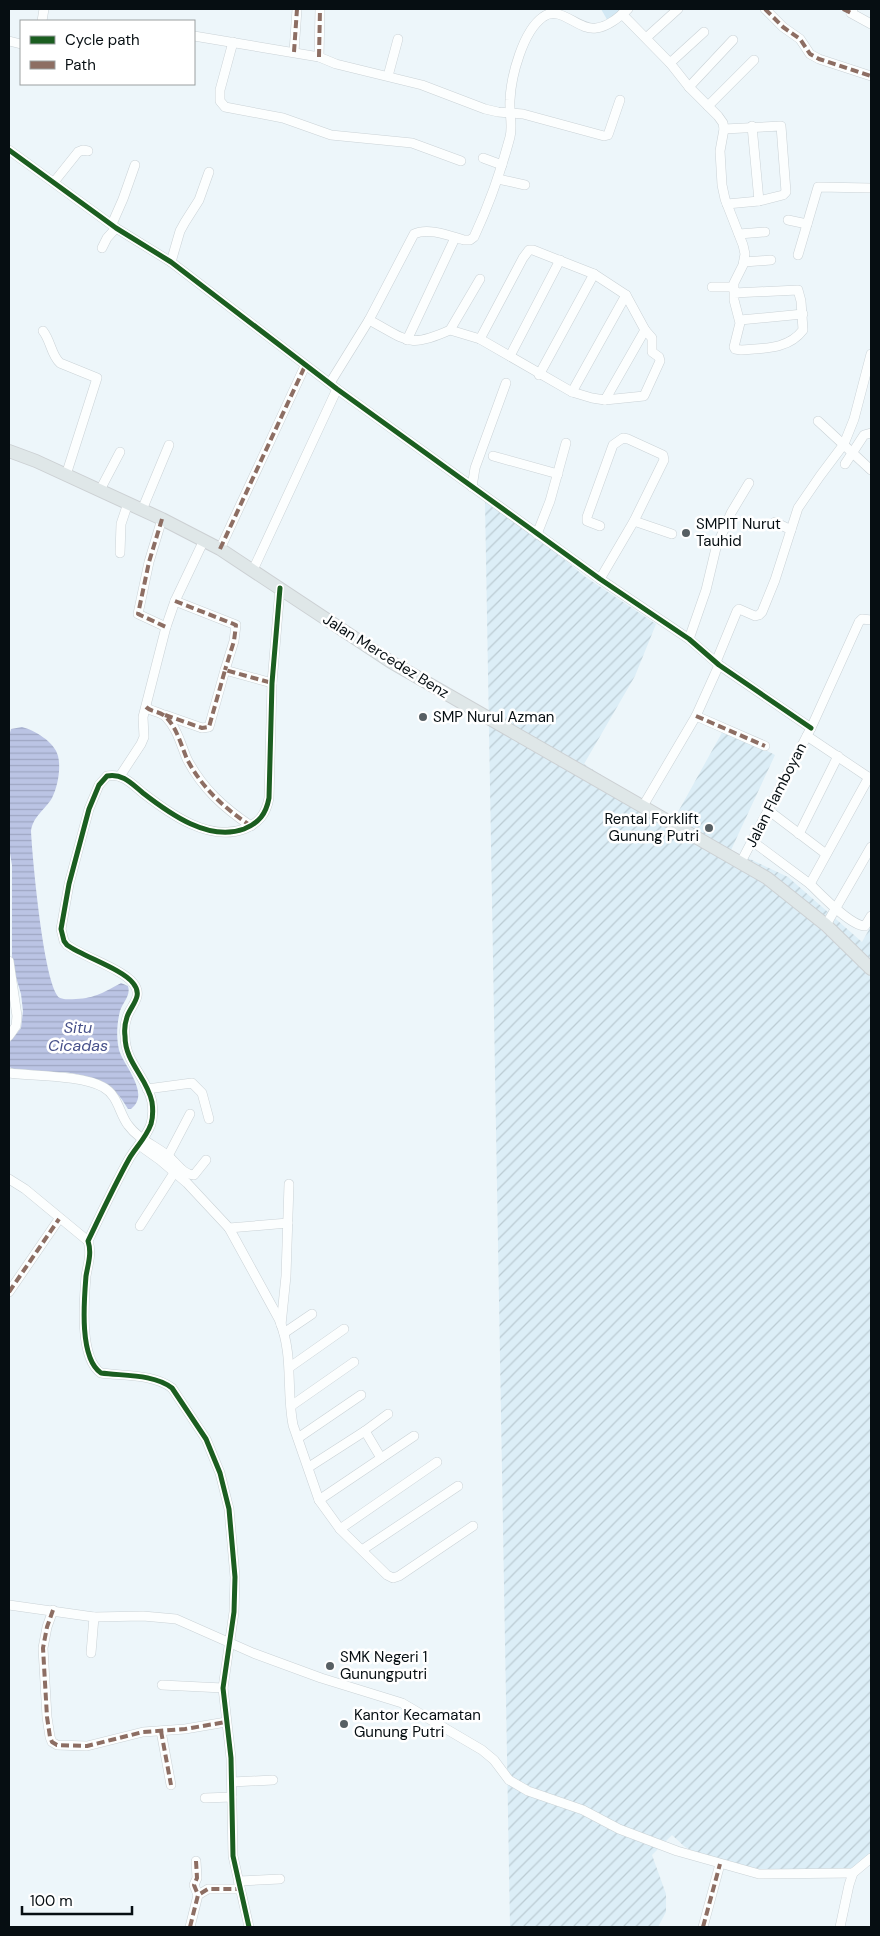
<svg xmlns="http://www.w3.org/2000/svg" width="880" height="1936" viewBox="0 0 880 1936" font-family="'DM Sans',sans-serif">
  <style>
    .industrial { fill: url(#industrial-furrows) }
    .grass { fill: url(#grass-tufts) }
    .water { fill: url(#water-rules) }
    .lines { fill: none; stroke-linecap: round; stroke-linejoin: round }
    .minor-casing { stroke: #cad2d6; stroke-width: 10 }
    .primary-casing { stroke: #ccd0d3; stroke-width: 14 }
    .minor { stroke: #fcfefe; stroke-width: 9 }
    .primary { stroke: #dfe7e8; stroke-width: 12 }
    .quiet { stroke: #8d6e63; stroke-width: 4; stroke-dasharray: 8 4; stroke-linecap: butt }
    .cycleway-casing { stroke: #fff; stroke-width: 8 }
    .cycleway { stroke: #1b5e20; stroke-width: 5 }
    .poi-dot { fill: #575f63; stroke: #fff; stroke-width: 2 }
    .labels { text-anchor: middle; stroke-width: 5; stroke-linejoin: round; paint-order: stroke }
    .poi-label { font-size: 15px; fill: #060e12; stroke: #fff; text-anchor: start }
    .street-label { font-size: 15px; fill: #060e12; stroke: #fff }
    .water-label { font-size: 16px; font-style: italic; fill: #47518a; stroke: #fff }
  </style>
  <defs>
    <pattern id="industrial-furrows" width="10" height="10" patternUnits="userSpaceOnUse" patternTransform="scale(1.25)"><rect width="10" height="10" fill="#dceef7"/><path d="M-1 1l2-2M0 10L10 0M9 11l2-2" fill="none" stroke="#bbcbd3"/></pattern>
    <pattern id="grass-tufts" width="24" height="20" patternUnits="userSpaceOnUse" patternTransform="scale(1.25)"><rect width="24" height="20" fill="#d2e8f4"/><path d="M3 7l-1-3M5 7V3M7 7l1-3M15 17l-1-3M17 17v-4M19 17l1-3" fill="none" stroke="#b3c6d0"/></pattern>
    <pattern id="water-rules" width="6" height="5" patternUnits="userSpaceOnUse" patternTransform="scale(1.25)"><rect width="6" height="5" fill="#bbc4e4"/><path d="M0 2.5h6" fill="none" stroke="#9fa7c3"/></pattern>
  </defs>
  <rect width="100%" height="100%" fill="#edf6fa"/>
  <!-- industrial -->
  <polygon class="industrial" points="485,502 529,530 584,576 656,624 635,676 584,764 673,821 724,729 775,755 731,850 788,877 862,942 871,926 871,1865 851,1872 765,1875 708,1859 685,1847 672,1835 652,1855 666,1894 666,1912 658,1927 510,1927"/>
  <!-- grass -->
  <polygon class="grass" points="601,9 626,9 609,23"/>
  <!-- water -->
  <path class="water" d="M22,727C34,730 55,742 58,756C61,768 58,786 52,798C45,810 33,816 31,831C32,854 44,990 60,998C65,1000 71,999 76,999C96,998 104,992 121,983L128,986C131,996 123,1002 120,1011C117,1023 116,1037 119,1050C124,1066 151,1094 131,1109H128C124,1103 121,1097 116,1093C103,1079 73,1071 55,1072C40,1072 22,1073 9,1067V1043L21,1028L23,1011L21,994L12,964V865L9,847V736L11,729Z"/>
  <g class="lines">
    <!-- minor casing -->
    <g class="minor-casing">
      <g id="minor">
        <polyline points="765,9 783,27 800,39 810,54 819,59 871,76"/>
        <polyline points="853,9 851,13 871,24"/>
        <path d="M622,14L670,63L689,87L718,116L723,123L724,129L720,151L722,185L725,199L743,245L745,254L743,265L734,283V300L740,323L734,347L735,349L741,350C763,348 788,350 803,330L801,301L798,290L734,293"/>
        <polyline points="42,21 44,9"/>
        <polyline points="194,36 319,57 336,64 422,85 485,109 498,112 523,114 604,136 608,135 620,100"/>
        <polyline points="646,38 678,9"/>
        <polyline points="9,41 21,44"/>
        <polyline points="233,42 220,90 220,101 225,107 283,118 331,135 412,143 461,161"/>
        <polyline points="294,52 297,9"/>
        <polyline points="319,57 320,9"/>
        <polyline points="670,63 704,32"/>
        <polyline points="388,76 398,39"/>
        <polyline points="689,87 733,40"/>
        <polyline points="708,106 754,60"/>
        <polyline points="752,126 759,201"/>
        <polyline points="724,129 781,126 786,192 783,195 759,201 727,204"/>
        <polyline points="9,150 116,228 171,262 337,389 600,579 689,639 719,665 811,728"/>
        <polyline points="483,158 502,165"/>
        <polyline points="498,179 525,185"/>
        <polyline points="54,182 78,152 83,150 88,151"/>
        <polyline points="788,220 807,224"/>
        <polyline points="112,224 123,199 135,165"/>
        <polyline points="739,234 765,232"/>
        <polyline points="102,248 107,238 116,228"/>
        <polyline points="798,255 818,187 871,188"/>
        <polyline points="171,262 180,231 185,222 199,200 209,172"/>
        <polyline points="744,262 771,260"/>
        <polyline points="712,287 733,287"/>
        <path d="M369,320C407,340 408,349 450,330L480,339L572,392L592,398L605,400L644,396L660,361L659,357L652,352V338L645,330"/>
        <polyline points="740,320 803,314"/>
        <polyline points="450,330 480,279"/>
        <path d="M43,331C51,341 51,355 60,363L97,378L66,475"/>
        <polyline points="480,339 523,258 529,250 533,250 594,274 626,295 645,330 605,400"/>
        <polyline points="407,340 455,238"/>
        <polyline points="510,356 560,260"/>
        <polyline points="539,375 594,274"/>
        <path d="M330,383L369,320L414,234C428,227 450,236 464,240H470L474,237C489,205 501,171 510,137C513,125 509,112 510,100C511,76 523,31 543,17C560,4 578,31 596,28C608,27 619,17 628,9"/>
        <polyline points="572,392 626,295"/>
        <polyline points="818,421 871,470"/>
        <polyline points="493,456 558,474"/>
        <polyline points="845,464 864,435 871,433"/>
        <polyline points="472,487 475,468 506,383"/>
        <polyline points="100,490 120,452"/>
        <polyline points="142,510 169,445"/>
        <polyline points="162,519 149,562 138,614 166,627"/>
        <polyline points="634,521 672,534"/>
        <polyline points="775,522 791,530"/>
        <polyline points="537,534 550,501 566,443"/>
        <polyline points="220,549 305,366"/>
        <polyline points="120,553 121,524 128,503"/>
        <polyline points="253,570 337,389"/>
        <polyline points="600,579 634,521 664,460 663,455 628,439 623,438 613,445 587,517 587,521 600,526"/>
        <polyline points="175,601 236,625 234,641 225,670"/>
        <polyline points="689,639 706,590 716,548 731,513 749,483"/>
        <polyline points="716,662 737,611 739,609 755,616 759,615 762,612 775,580 798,508 820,476 844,444 854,419 871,354"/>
        <path d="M146,707C151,712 160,711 166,717C177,728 181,745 187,759C202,788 224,808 251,826"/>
        <polyline points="165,715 202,728 209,727 225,670 272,683"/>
        <polyline points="696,716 765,746"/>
        <polyline points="807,736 871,779"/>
        <polyline points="120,776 141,744 144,737 143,717 166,627 175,601 204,540"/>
        <polyline points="643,806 696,716 719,665"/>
        <polyline points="768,810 826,854"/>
        <polyline points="799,834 838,756"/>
        <polyline points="752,841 810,884 869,777"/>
        <polyline points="741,862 811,728 859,622 862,619 871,620"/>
        <path d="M810,884C820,894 851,926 865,926L871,916"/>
        <polyline points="826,925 871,847"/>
        <polyline points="9,961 17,1016 16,1026 9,1036"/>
        <path d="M9,1073C34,1076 82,1075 103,1087C118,1095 119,1113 128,1125C138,1139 154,1145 167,1155C176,1162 183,1175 194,1175L206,1160"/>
        <polyline points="147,1089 192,1083 202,1093 209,1119"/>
        <path d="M139,1145L160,1160L187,1183L229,1228L279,1319C294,1355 286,1389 293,1425L319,1500L340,1529L387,1575L393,1578L399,1576L473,1526"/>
        <polyline points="168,1156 190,1114"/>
        <polyline points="9,1179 25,1189 88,1241"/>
        <polyline points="140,1226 174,1173"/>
        <polyline points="229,1228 288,1223"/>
        <polyline points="9,1292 59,1219"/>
        <polyline points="281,1325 286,1276 289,1184"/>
        <polyline points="284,1333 312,1314"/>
        <polyline points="290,1367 344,1329"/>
        <polyline points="291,1406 354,1362"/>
        <polyline points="365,1431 381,1458"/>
        <polyline points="298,1438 361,1395"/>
        <polyline points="309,1467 365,1431 388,1414"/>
        <polyline points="319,1500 414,1436"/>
        <polyline points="340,1529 437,1462"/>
        <polyline points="362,1550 458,1486"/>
        <polyline points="9,1605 94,1617 143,1616 176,1619 253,1653 321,1678 402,1703 482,1750 494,1760 509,1780 528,1791 583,1810 619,1829 677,1851 759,1874 853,1873"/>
        <polyline points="53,1610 47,1627 43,1648 47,1717 50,1737 52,1742 57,1745 87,1746 143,1732 185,1729 226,1722"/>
        <polyline points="91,1653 94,1617"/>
        <polyline points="162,1685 223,1688"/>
        <polyline points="161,1731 171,1785"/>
        <polyline points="232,1782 273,1780"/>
        <polyline points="205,1798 232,1797"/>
        <polyline points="196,1861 197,1878 194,1885 198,1895"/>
        <polyline points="238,1881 280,1879"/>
        <polyline points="190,1927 198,1895 208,1889 240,1889"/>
        <path d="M249,1927L233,1856L231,1758L223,1688L234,1612L235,1577L229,1509L220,1473L206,1439L172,1388C154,1374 124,1376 101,1373C79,1358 84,1301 86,1276C88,1264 92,1253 88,1241C101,1214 114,1186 129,1159C136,1147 146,1138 151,1124C153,1117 153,1109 152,1102C147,1077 125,1063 125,1036C124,1029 125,1023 127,1017C131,1005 144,996 133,983C122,969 84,957 67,945L64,941L61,929L69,884L89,809L99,785L107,776C123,773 132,784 143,793C170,814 209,842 244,829C259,823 266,814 269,798L272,683L280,588"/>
        <polyline points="703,1927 720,1864"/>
        <polyline points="840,1927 849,1885 853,1873 871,1858"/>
      </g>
    </g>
    <!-- primary casing -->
    <g class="primary-casing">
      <polyline id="primary" points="9,451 36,461 162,519 220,549 391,662 767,878 826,925 871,969"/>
    </g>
    <!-- minor -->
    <use href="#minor" class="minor"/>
    <!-- primary -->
    <use href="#primary" class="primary"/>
    <!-- quiet -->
    <g class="quiet">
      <polyline points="765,9 783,27 800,39 810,54 819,59 871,76"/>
      <polyline points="843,9 851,13"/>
      <polyline points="294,52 297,9"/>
      <polyline points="319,57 320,9"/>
      <polyline points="162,519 149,562 138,614 166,627"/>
      <polyline points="220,549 305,366"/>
      <polyline points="175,601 236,625 234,641 225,670"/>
      <path d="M146,707C151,712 160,711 166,717C177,728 181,745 187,759C202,788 224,808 251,826"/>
      <polyline points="165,715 202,728 209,727 225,670 272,683"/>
      <polyline points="696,716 765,746"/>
      <polyline points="9,1292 59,1219"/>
      <polyline points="53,1610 47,1627 43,1648 47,1717 50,1737 52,1742 57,1745 87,1746 143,1732 185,1729 226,1722"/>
      <polyline points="161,1731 171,1785"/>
      <polyline points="196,1861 197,1878 194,1885 198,1895"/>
      <polyline points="190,1927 198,1895 208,1889 240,1889"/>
      <polyline points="703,1927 720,1864"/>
    </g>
    <!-- cycleway casing -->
    <g class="cycleway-casing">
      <g id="cycleway">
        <polyline points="9,150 116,228 171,262 337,389 600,579 689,639 719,665 811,728"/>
        <path d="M249,1927L233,1856L231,1758L223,1688L234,1612L235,1577L229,1509L220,1473L206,1439L172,1388C154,1374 124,1376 101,1373C79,1358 84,1301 86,1276C88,1264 92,1253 88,1241C101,1214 114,1186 129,1159C136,1147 146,1138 151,1124C153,1117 153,1109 152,1102C147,1077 125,1063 125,1036C124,1029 125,1023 127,1017C131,1005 144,996 133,983C122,969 84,957 67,945L64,941L61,929L69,884L89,809L99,785L107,776C123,773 132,784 143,793C170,814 209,842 244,829C259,823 266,814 269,798L272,683L280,588"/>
      </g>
    </g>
    <!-- cycleway -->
    <use href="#cycleway" class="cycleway"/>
  </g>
  <!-- markers -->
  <g class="poi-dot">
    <circle cx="686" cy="533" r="5"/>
    <circle cx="423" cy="717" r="5"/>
    <circle cx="709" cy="828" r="5"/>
    <circle cx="330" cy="1666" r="5"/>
    <circle cx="344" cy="1724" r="5"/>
  </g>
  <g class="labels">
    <!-- poi labels -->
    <g class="poi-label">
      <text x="696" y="529">SMPIT Nurut<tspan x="696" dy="17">Tauhid</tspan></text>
      <text x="433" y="722">SMP Nurul Azman</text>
      <text x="699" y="824" text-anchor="end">Rental Forklift<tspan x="699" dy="17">Gunung Putri</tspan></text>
      <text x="340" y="1662">SMK Negeri 1<tspan x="340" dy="17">Gunungputri</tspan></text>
      <text x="354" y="1720">Kantor Kecamatan<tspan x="354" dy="17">Gunung Putri</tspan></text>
    </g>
    <!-- street labels -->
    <g class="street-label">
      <text transform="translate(386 656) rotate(32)" y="5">Jalan Mercedez Benz</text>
      <text transform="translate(776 795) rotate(-63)" y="5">Jalan Flamboyan</text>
    </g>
    <!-- water labels -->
    <g class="water-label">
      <text x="78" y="1033">Situ<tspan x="78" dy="18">Cicadas</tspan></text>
    </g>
  </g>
  <!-- border -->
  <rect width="880" height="1936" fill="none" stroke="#060e12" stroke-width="20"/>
  <!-- legend -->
  <rect x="20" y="20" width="175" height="65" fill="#ffffff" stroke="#9b9fa0"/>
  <rect x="30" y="36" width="25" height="8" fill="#1b5e20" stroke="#9b9fa0"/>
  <text x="65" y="45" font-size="15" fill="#060e12">Cycle path</text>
  <rect x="30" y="61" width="25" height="8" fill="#8d6e63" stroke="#9b9fa0"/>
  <text x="65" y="70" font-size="15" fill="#060e12">Path</text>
  <!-- scale -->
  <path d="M22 1906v8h110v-8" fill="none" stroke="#060e12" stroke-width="2.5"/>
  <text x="30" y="1906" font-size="15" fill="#060e12" stroke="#ffffff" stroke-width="4" paint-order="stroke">100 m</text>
</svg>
